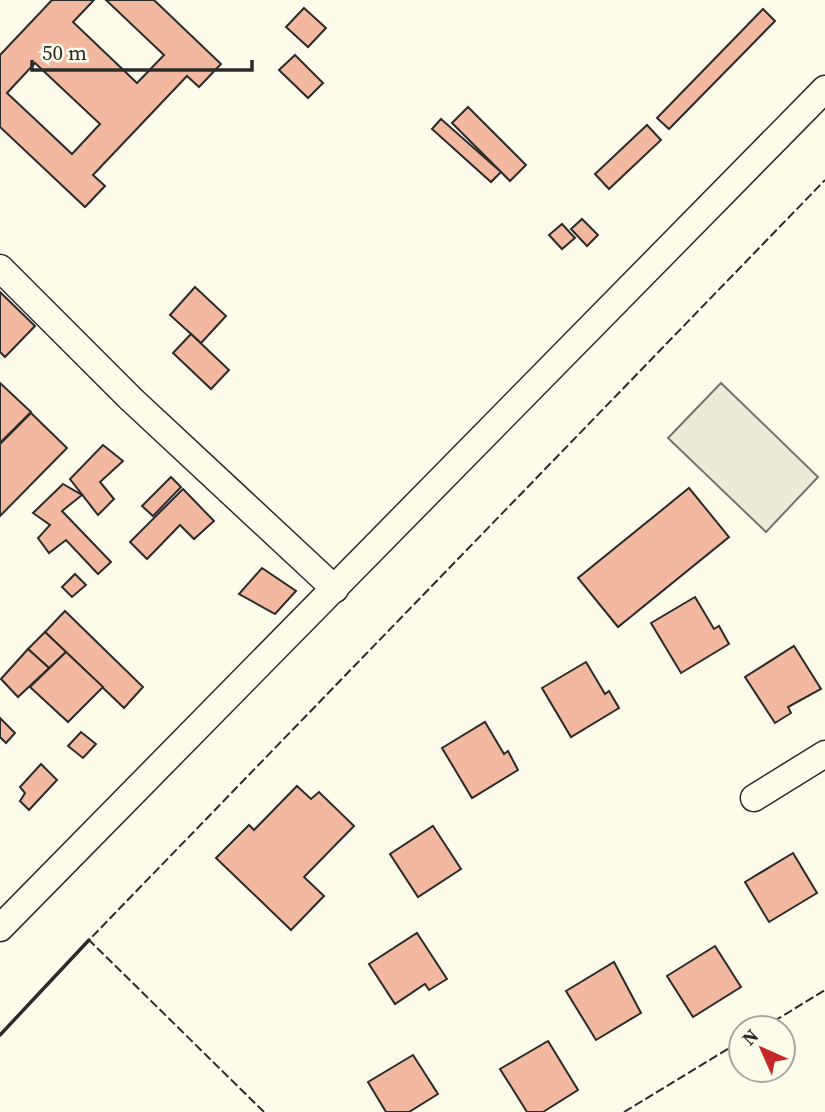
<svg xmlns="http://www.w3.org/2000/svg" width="825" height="1112" viewBox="0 0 825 1112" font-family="'Source Serif 4',serif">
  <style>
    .green { fill: #ecebdb; stroke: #74746e; stroke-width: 2 }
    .building { fill: #f2b8a0; stroke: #2b2b2b; stroke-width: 2; fill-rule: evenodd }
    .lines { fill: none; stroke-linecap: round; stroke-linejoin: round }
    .minor-casing { stroke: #2b2b2b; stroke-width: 29 }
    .minor { stroke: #fdfbea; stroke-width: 26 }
    .fence { stroke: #2b2b2b; stroke-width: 2; stroke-dasharray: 9 3.5; stroke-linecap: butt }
    .wall { stroke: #2b2b2b; stroke-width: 3.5 }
  </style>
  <rect width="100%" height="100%" fill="#fdfbea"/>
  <!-- green -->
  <polygon class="green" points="721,383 818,477 766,532 668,438"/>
  <!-- building -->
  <g class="building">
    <path d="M52,0H94L73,22L137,83L164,55L106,0H154L221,64L199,87L187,76L93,175L105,186L85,207L0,127V55ZM35,63L100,124L72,154L7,93Z"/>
    <polygon points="304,8 326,28 308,47 286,27"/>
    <polygon points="763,9 775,21 669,129 657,118"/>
    <polygon points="295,55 323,83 308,98 279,70"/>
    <polygon points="468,107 526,165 510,181 452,123"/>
    <polygon points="441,119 501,172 491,182 432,129"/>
    <polygon points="647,125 661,140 609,189 595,174"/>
    <polygon points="582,219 598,235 587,246 571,229"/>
    <polygon points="562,224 575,238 562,249 549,235"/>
    <polygon points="195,287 226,316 201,343 170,315"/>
    <polygon points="0,292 35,326 5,357 0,352"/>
    <polygon points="191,334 229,370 211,389 173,353"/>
    <polygon points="0,383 31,412 0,443"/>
    <polygon points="31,413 67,448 0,516 0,444"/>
    <polygon points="103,445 123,461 100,482 114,499 98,515 70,479"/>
    <polygon points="171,477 181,487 153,516 142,506"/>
    <polygon points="63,484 82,495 62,511 111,562 98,574 66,540 49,553 38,538 50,525 33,513"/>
    <polygon points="689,488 729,537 618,627 578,578"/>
    <polygon points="183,489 214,521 194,539 180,525 147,559 130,542"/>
    <polygon points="262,568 296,591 275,614 239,594"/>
    <polygon points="75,574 86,585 72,597 62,587"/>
    <polygon points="695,597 714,629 719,626 729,644 681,673 651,623"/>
    <polygon points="65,611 143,687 124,708 45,632"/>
    <polygon points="45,632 66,652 49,668 28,649"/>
    <polygon points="794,646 821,689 788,707 791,713 775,723 745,677"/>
    <polygon points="28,649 49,668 18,697 1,679"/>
    <polygon points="66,652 103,687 68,722 30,687"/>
    <polygon points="586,662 605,694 609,691 619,708 571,737 542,688"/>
    <polygon points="0,718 15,733 6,743 0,737"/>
    <polygon points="485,722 504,754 508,751 518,770 472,798 442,748"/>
    <polygon points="81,732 96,744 83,758 68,746"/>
    <polygon points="41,764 57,780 29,810 20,801 25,793 20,787"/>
    <polygon points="297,786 311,799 319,792 354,826 304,877 324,896 291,930 216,858 249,825 254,830"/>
    <polygon points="433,826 461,869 418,897 390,854"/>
    <polygon points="793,853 817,893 769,922 745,882"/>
    <polygon points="417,933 447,979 429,990 425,984 395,1004 369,964"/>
    <polygon points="715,946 741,987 693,1017 667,976"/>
    <polygon points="614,962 641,1013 596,1040 566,991"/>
    <polygon points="548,1041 578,1090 543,1112 527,1112 500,1069"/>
    <polygon points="413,1055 438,1094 409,1112 386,1112 368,1082"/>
  </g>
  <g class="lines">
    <!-- minor casing -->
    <g class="minor-casing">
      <g id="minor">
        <polyline points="0,268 131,399 335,589"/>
        <polyline points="754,798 825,754"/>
        <polyline points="0,928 825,89"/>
      </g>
    </g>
    <!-- minor -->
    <use href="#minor" class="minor"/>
    <!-- fence -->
    <g class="fence">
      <polyline points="763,1028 825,990"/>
      <polyline points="264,1112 89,940 825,180"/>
      <polyline points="624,1112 741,1041"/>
    </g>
    <!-- wall -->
    <polyline class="wall" points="0,1035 89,940"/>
  </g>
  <!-- north arrow -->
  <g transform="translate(762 1049) rotate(315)"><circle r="33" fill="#fdfbea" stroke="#a9a89e" stroke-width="2"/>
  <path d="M0-5L12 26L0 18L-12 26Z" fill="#c62828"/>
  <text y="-10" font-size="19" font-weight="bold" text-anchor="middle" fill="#2b2b2b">N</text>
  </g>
  <!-- scale -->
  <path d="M32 60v10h220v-10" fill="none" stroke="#2b2b2b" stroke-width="3.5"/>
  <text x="42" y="60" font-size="21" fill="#2b2b2b" stroke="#fdfbea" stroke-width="5" paint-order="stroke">50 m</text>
</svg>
